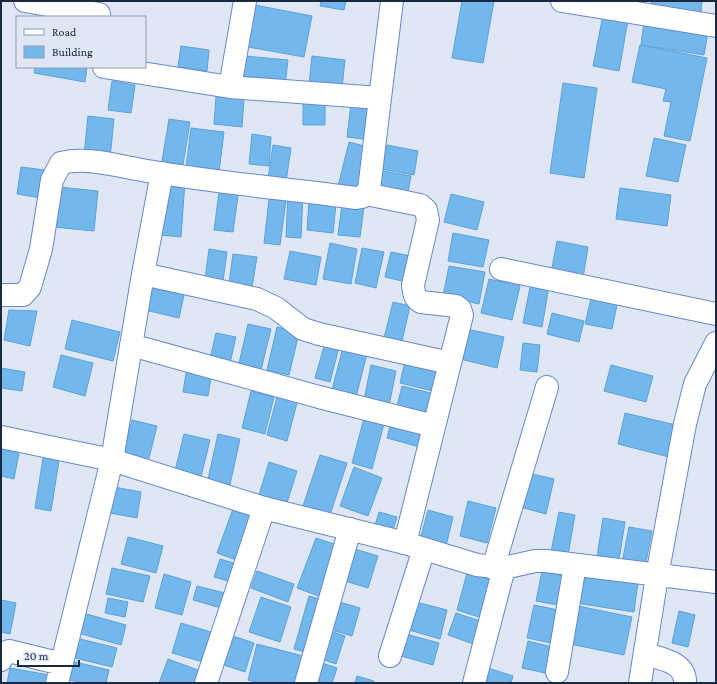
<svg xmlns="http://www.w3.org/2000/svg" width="717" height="684" font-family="'Crimson Pro',serif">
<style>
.building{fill:#73b8ec;stroke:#5da2d5}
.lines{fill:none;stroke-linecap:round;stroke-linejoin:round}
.minor-casing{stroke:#6789c8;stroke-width:24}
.tertiary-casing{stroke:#6789c8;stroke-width:24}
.minor{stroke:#fff;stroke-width:22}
.tertiary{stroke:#fff;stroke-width:22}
</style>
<rect width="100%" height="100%" fill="#dfe7f5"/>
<path class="building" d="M321 1H346L344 10 320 6Z
M462 1H494L483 63 452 58Z
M652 1H702L701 13 651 6Z
M255 5 312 16 304 57 248 47Z
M603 15 628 20 619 71 593 66Z
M644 21 708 32 704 55 641 45Z
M640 45 707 58 690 141 664 136 671 102 663 101 666 89 632 82Z
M181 46 209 50 207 71 178 67Z
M245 56 288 60 285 86 243 82Z
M312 56 345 60 342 88 309 84Z
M35 67H87L85 82 34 73Z
M112 81 135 85 131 113 108 110Z
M563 83 597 88 584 178 550 173Z
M216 96 244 99 242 127 214 124Z
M303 100H325V125H303Z
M351 104 375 107 371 140 347 137Z
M88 116 114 119 110 158 84 155Z
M169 119 190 122 183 165 162 161Z
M191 128 224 132 219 172 186 167Z
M252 134 271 137 269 166 249 164Z
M654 138 686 145 678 182 646 176Z
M349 142 368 147 358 191 338 186Z
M273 145 291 148 286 182 268 179Z
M387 145 418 151 414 175 381 169Z
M21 167 45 170 41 198 17 194Z
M378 170 411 176 407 198 374 191Z
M164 180 185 181 181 237 160 235Z
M220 185 239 188 233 232 214 230Z
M59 187 98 191 94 231 54 227Z
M620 188 671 195 667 226 616 219Z
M270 191 287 193 280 245 264 243Z
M288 193 303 194 301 238 286 237Z
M451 194 484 202 477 230 444 222Z
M309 201 336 204 333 233 307 230Z
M342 204 364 207 360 237 338 235Z
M453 233 489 240 483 267 448 261Z
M557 241 588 247 583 278 551 273Z
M330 243 357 249 351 284 323 279Z
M362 248 384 252 376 288 355 283Z
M209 249 227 252 223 281 205 279Z
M290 251 321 257 316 285 284 279Z
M391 252 416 257 411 283 385 277Z
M233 254 257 257 252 287 229 283Z
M449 266 485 272 479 304 443 296Z
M489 279 520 286 512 320 481 313Z
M531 282 549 286 542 327 523 323Z
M150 287 184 295 179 318 145 310Z
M592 294 618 300 612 329 585 324Z
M393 302 410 306 400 350 382 346Z
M9 310 37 311 30 346 4 340Z
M552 313 584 321 579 342 547 334Z
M72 320 120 332 113 361 65 349Z
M248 324 271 329 260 374 238 368Z
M277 327 299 333 289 375 267 370Z
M467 329 504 337 497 368 460 359Z
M216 333 236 337 230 363 210 359Z
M325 343 339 347 330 382 315 378Z
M523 343 540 345 537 372 520 370Z
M343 347 367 354 356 397 332 390Z
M61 355 93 363 85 396 53 387Z
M406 357 444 367 437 392 400 383Z
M371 365 396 371 389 406 364 400Z
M611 365 653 376 646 402 604 391Z
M187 367 212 371 208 396 183 392Z
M1 368 25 372 22 391 1 388Z
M402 386 435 394 431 414 397 406Z
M251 391 274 397 265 434 242 428Z
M278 393 298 399 287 441 267 435Z
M366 411 386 416 372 469 352 463Z
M625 413 676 425 669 457 618 444Z
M392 419 428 430 423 448 387 438Z
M132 420 157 426 147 466 122 459Z
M184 434 210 440 200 481 174 475Z
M218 434 240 439 229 489 207 484Z
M1 449 19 453 14 479 1 476Z
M44 452 60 454 51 511 35 508Z
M320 455 347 463 330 515 303 506Z
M269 462 297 471 286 506 258 498Z
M354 467 382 478 368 516 340 506Z
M528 473 554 479 546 514 520 507Z
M114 487 141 492 137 518 110 513Z
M468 501 496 508 487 543 460 536Z
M234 506 255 514 239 561 217 553Z
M428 510 453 517 446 546 420 540Z
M379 512 397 517 392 534 374 529Z
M559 512 575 515 568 555 551 552Z
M603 518 625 522 618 566 596 563Z
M629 527 652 531 644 573 621 568Z
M128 537 163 546 156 573 121 564Z
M316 538 343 547 324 598 297 588Z
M355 549 378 556 368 588 345 581Z
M220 559 237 564 232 582 214 577Z
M112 568 150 576 143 602 106 594Z
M257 571 294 584 288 602 251 588Z
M542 571 569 577 563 606 536 601Z
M467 573 499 582 488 620 457 610Z
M164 574 191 582 182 615 155 608Z
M581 574 638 583 634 612 576 603Z
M197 586 225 593 221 608 193 600Z
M309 596 327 601 311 654 294 649Z
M261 597 291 607 280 642 249 632Z
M108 598 128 602 125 617 105 613Z
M1 600 16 603 10 634 1 632Z
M336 601 360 608 352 636 328 629Z
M416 602 447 610 440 639 409 630Z
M534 605 563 611 556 644 527 638Z
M578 606 632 617 624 655 570 644Z
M679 611 695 615 688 647 672 643Z
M83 613 126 625 121 645 78 633Z
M456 613 486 623 479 646 448 635Z
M181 623 211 632 203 662 172 653Z
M330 631 345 636 336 664 321 659Z
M406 634 439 643 433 665 401 656Z
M230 635 254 643 245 672 221 664Z
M76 638 117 648 112 667 71 657Z
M528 641 556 648 550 674 522 668Z
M257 644 307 657 300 683H259L248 680Z
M168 659 198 670 194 683H159Z
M71 661 109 670 106 683H82L66 679Z
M319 662 337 668 332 683H313Z
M485 667 513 676 511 683H480Z
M10 668 49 675 47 683H7Z
M357 676 374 681 373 683H355Z"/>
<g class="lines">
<g class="minor-casing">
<path id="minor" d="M25 1 99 14 98 17
M562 1 716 26
M104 67 230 87 380 98 392 1
M230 87 245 1
M366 194 420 205 426 210 428 220 413 285C414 293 414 298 421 302L456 306 460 309 462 315 405 543
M501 269 716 314
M143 274 162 173
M1 295H23L30 287 41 249 52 180 61 163C90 156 124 168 154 172 221 183 289 189 356 198L362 197 369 190 380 98
M131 345 319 397 434 426
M493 568 547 387
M645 654C661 659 686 662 685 683
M390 656 424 549
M1 660 4 653 9 651 62 664
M557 672 575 565
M57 683 112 460 143 274 257 299 276 308 303 329 319 334 450 363
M206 683 264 508
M306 683 350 529
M474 683 504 568"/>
</g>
<g class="tertiary-casing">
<path id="tertiary" d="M1 437 112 460 264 508 405 543 477 565 504 568 535 561H546L716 582
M640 683 657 576 685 424 695 384 716 343"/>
</g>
<use href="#minor" class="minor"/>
<use href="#tertiary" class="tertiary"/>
</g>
<rect width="717" height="684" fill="none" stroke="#1a2841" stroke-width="4"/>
<rect x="16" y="16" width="130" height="52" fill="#dfe7f5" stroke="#909bad"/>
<rect x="24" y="29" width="20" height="6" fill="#ffffff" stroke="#909bad"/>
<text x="52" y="36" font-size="12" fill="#1a2841">Road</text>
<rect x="24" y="46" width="20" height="12" fill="#73b8ec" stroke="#909bad"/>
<text x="52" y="56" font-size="12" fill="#1a2841">Building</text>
<path d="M18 660v6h61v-6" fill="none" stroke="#1a2841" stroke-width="2"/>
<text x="24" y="660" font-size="12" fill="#1a2841" stroke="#dfe7f5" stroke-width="3" paint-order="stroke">20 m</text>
</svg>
